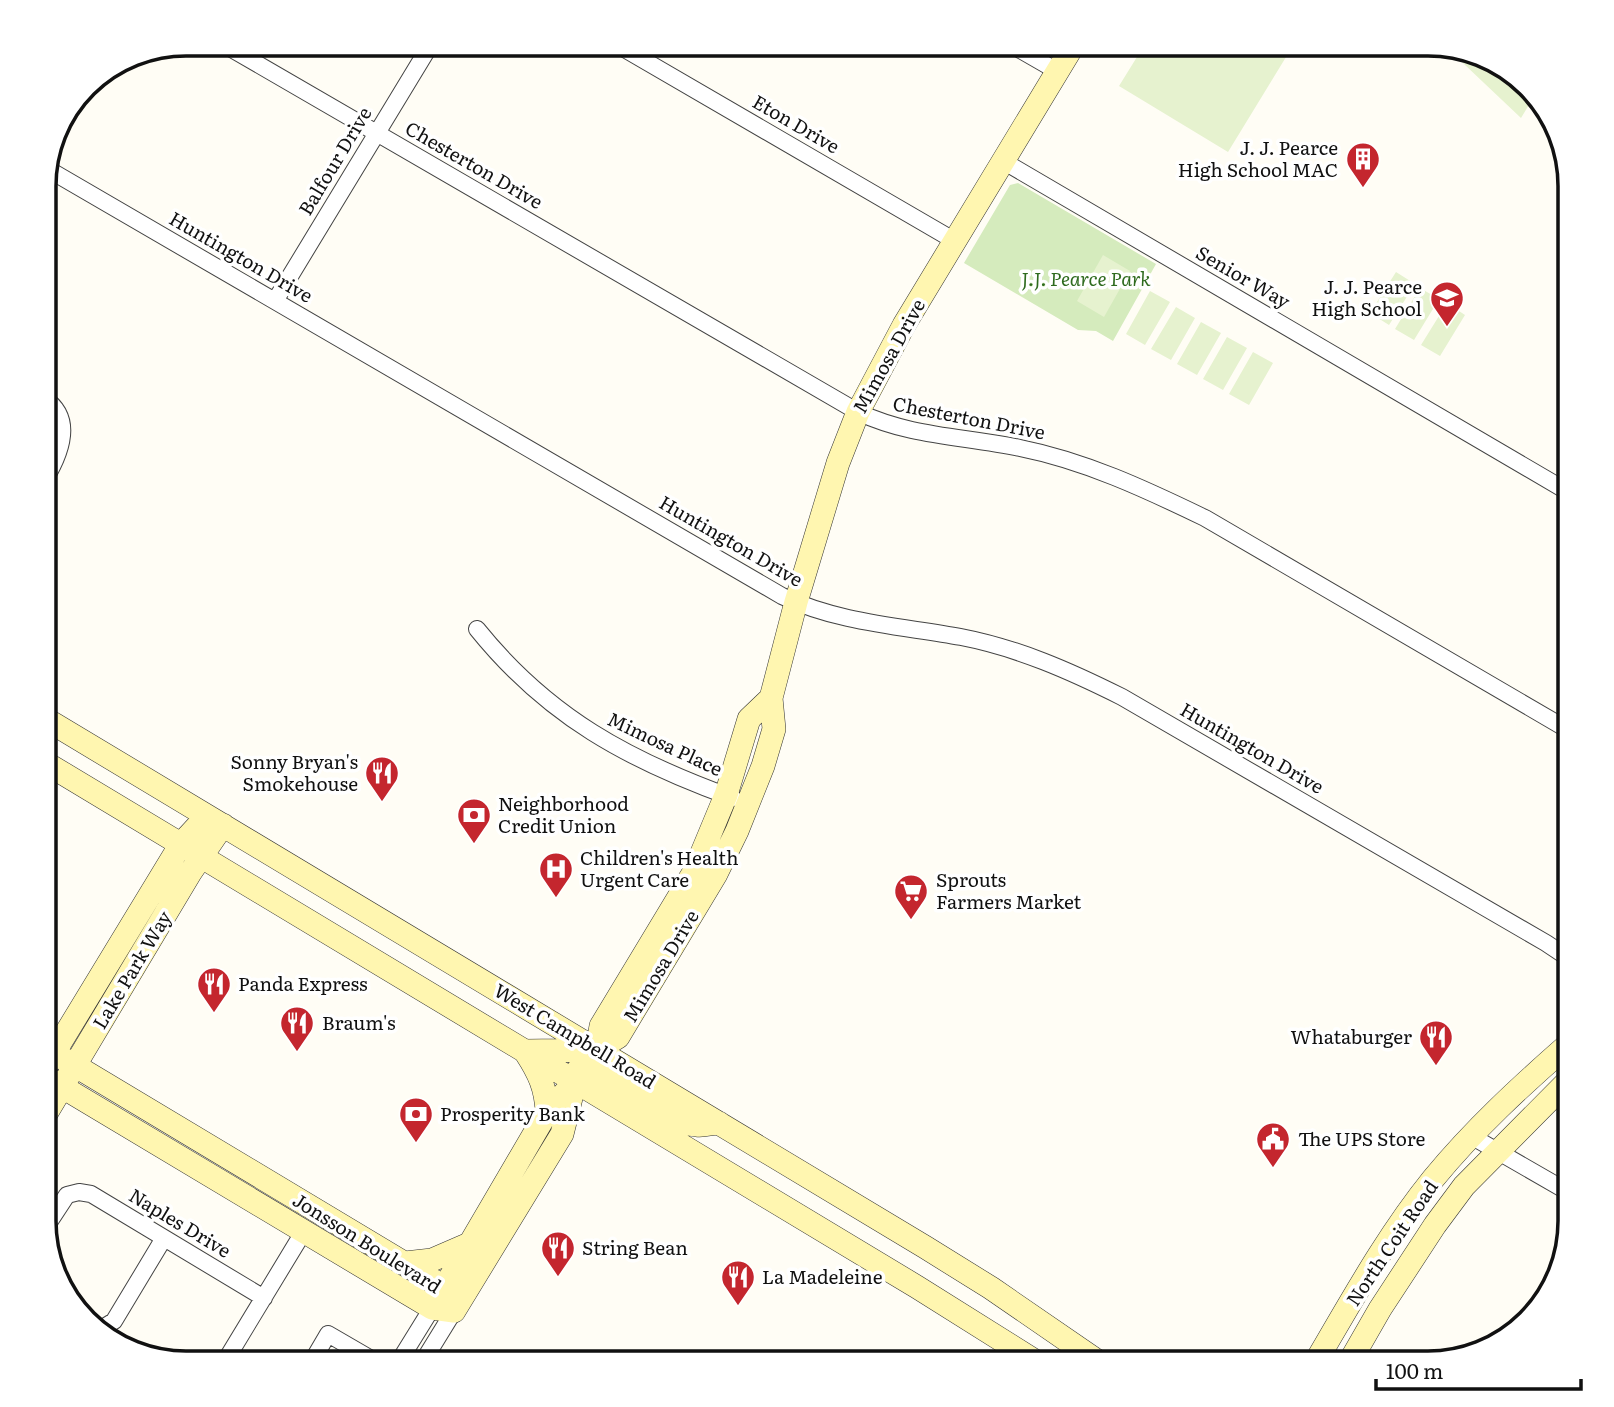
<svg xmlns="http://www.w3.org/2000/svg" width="1614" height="1407" font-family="Literata,serif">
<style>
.green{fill:#d5ebbd}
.pitch{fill:#e6f2cf}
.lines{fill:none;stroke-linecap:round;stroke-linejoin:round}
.street-casing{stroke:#444;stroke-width:18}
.secondary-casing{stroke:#333;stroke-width:24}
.street{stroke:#fff;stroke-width:16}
.secondary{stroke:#fff6b0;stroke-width:23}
.labels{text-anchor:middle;stroke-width:7;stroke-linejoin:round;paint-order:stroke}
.street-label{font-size:19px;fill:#111;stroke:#fff}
.poi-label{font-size:19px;fill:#111;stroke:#fff;text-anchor:start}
.park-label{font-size:19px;font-style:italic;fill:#2f6b1f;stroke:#fff}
.rim{fill:none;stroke:#111;stroke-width:3.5}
</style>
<rect width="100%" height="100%" fill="#fffdf5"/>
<path class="green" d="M1018 183 1156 264 1113 341 1096 331 1078 330 964 263 1010 185Z"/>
<path class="pitch" d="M1145 44H1294L1228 152 1119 86Z
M1446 47 1483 55 1528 85 1535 95 1521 118Z
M1103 255 1130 271 1104 317 1077 301Z
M1396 272 1415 284 1389 325 1370 313Z
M1420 288 1439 299 1414 340 1395 329Z
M1150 291 1170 302 1145 345 1126 334Z
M1447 303 1465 315 1440 356 1421 345Z
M1176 307 1195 318 1171 360 1151 349Z
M1201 322 1221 333 1197 375 1177 364Z
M1227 337 1247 348 1223 390 1203 379Z
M1253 352 1273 363 1249 405 1229 394Z"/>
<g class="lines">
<g class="street-casing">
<path id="street" d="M223 44 858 412C911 437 963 436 1020 448 1085 461 1145 489 1205 518L1570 731
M616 44 955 241
M1010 44 1057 71
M1003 161 1570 493
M46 168 782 596C839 623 900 626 961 637 1018 648 1070 671 1122 697L1546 943 1570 959
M275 301 431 44
M44 481C60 455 75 419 44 398
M477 629C548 717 628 760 733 798
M1471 1136 1570 1193
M44 1230 67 1195 79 1192 91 1194 264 1298
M95 1328 101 1329 114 1321 164 1238
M224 1363 304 1231
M311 1363 328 1334 378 1363
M398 1363 432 1308
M422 1363 454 1311"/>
</g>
<g class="secondary-casing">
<path id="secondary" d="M44 718 925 1247 991 1288 1100 1363
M44 762 917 1287 1038 1363
M44 1047 444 1287 454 1311
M524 1051 597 1050 618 1037 716 874 737 831 763 766 774 729 771 698 796 602 838 463 858 412 904 325 1074 44
M526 1053C539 1073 546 1088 547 1112
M46 1066 181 844 207 816
M44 1076 432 1308 454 1311
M592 1079C617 1076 662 1123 697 1125 704 1126 713 1123 719 1123
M611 1102C592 1082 596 1052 601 1026L694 872 726 795 749 719 771 698
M44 1117 190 873 223 825
M405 1263 432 1260 469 1244
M437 1300 547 1112 573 1084
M454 1311 562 1134 578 1070
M1315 1363C1352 1300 1387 1236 1433 1179 1474 1129 1522 1085 1570 1043
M1349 1363 1380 1309 1435 1225 1464 1186 1570 1079"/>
</g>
<use href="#street" class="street"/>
<use href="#secondary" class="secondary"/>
</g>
<defs>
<g id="building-pin" transform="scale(1.75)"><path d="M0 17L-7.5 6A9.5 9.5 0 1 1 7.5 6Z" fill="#c4262e" stroke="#fff"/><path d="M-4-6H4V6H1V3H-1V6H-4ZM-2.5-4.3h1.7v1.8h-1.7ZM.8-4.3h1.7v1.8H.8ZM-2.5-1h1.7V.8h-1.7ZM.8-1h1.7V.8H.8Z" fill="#fff"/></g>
<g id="school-pin" transform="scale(1.75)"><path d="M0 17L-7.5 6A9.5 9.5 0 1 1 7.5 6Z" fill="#c4262e" stroke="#fff"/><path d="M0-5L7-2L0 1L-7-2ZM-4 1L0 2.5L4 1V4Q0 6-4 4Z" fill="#fff"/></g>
<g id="restaurant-pin" transform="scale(1.75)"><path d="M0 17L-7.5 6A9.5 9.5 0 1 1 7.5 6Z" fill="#c4262e" stroke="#fff"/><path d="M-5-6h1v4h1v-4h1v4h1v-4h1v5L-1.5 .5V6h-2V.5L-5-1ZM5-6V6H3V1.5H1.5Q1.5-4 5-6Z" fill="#fff"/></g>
<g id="bank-pin" transform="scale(1.75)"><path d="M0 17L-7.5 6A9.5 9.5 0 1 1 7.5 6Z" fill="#c4262e" stroke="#fff"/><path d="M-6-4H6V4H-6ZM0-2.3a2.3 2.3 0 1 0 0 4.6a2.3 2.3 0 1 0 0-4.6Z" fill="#fff"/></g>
<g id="hospital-pin" transform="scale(1.75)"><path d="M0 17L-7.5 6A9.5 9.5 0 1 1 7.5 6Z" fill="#c4262e" stroke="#fff"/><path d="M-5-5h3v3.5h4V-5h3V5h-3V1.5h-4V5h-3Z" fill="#fff"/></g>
<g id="supermarket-pin" transform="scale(1.75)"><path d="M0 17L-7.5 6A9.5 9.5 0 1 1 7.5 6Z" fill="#c4262e" stroke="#fff"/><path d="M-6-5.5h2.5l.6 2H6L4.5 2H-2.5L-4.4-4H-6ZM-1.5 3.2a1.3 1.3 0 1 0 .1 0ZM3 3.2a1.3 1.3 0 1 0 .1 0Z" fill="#fff"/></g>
<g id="civic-pin" transform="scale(1.75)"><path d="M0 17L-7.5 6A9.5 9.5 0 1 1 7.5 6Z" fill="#c4262e" stroke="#fff"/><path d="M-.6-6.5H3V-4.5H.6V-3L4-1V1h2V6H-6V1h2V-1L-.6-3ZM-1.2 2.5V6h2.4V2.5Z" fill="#fff"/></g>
</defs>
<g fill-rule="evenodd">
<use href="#building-pin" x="1363" y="159"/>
<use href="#school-pin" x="1447" y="298"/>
<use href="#restaurant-pin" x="382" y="773"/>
<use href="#bank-pin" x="474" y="815"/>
<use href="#hospital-pin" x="556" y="869"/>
<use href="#supermarket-pin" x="911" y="891"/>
<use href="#restaurant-pin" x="214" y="984"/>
<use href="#restaurant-pin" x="297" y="1023"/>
<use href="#restaurant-pin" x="1436" y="1037"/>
<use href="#bank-pin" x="416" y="1114"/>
<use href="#civic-pin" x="1273" y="1139"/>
<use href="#restaurant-pin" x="558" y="1248"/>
<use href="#restaurant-pin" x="738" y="1277"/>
</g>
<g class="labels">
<g class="street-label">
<text transform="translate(796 124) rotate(30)" y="7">Eton Drive</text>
<text transform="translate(335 161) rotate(-59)" y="7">Balfour Drive</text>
<text transform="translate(474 165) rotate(30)" y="7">Chesterton Drive</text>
<text transform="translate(241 257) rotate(30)" y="7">Huntington Drive</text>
<text transform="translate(1243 277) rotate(30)" y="7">Senior Way</text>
<text transform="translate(889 356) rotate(-61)" y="7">Mimosa Drive</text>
<text transform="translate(969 418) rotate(11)" y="7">Chesterton Drive</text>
<text transform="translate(731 541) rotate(30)" y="7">Huntington Drive</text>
<text transform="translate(665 744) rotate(25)" y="7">Mimosa Place</text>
<text transform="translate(1252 748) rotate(30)" y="7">Huntington Drive</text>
<text transform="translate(661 966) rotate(-59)" y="7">Mimosa Drive</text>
<text transform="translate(132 970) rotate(-59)" y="7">Lake Park Way</text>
<text transform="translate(575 1036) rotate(31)" y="7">West Campbell Road</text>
<text transform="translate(180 1223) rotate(31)" y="7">Naples Drive</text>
<text transform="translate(367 1243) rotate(32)" y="7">Jonsson Boulevard</text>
<text transform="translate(1392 1243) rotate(-56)" y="7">North Coit Road</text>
</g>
<g class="poi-label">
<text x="1338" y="155" text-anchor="end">J. J. Pearce<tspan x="1338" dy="22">High School MAC</tspan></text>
<text x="1422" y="294" text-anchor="end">J. J. Pearce<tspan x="1422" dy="22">High School</tspan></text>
<text x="358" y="769" text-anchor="end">Sonny Bryan's<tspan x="358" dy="22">Smokehouse</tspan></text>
<text x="498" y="811">Neighborhood<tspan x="498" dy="22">Credit Union</tspan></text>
<text x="580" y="865">Children's Health<tspan x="580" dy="22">Urgent Care</tspan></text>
<text x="936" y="887">Sprouts<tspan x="936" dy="22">Farmers Market</tspan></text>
<text x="238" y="991">Panda Express</text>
<text x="322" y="1030">Braum's</text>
<text x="1412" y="1044" text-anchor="end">Whataburger</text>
<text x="440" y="1121">Prosperity Bank</text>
<text x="1298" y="1146">The UPS Store</text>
<text x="582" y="1255">String Bean</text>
<text x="762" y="1284">La Madeleine</text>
</g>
<g class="park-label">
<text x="1086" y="286">J.J. Pearce Park</text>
</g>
</g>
<path d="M0 0H1614V1407H0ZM186 56H1428A130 130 0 0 1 1558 186V1221A130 130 0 0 1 1428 1351H186A130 130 0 0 1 56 1221V186A130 130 0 0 1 186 56Z" fill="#fff" fill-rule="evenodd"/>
<path class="rim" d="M186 56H1428A130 130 0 0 1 1558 186V1221A130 130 0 0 1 1428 1351H186A130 130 0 0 1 56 1221V186A130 130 0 0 1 186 56Z"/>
<path d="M1376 1379v10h205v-10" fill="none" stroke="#111111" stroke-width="3.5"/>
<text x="1386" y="1379" font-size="21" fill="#111111" stroke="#ffffff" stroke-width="5" paint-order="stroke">100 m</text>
</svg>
